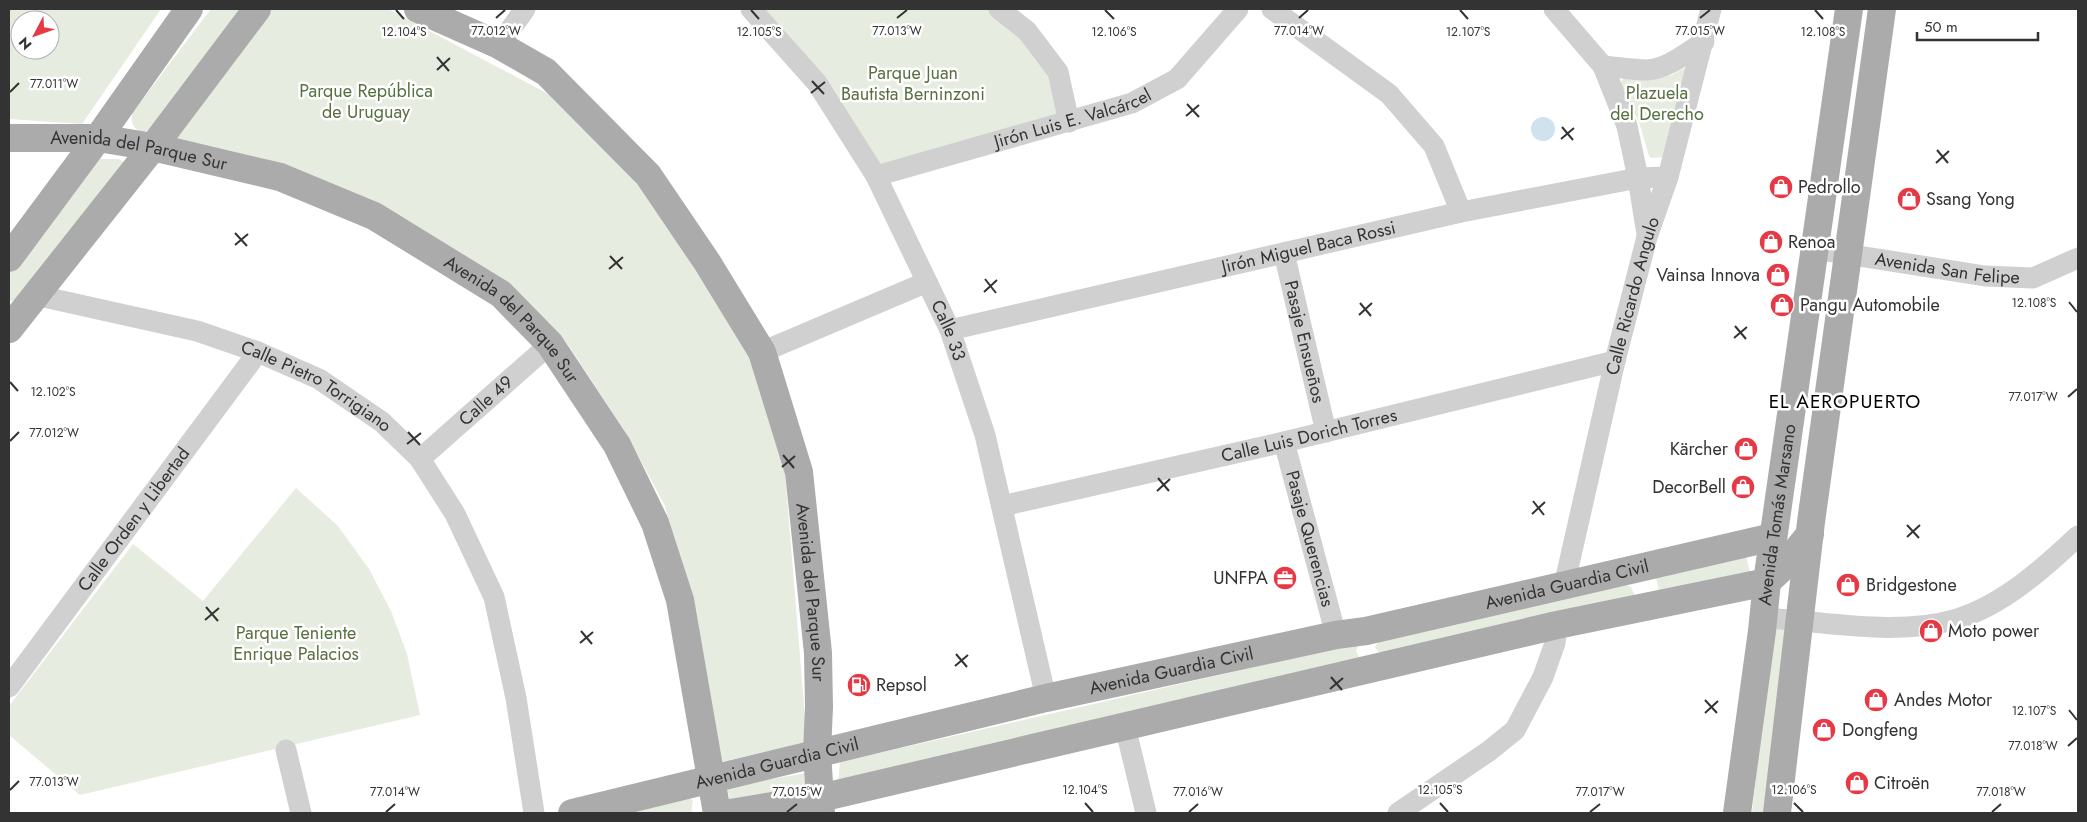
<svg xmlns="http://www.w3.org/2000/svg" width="2087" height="822" font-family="Jost,sans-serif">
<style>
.green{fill:#e6ecdf;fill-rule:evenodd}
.water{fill:#cfe2ee}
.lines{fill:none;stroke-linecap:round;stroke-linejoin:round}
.minor{stroke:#d0d0d0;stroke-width:21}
.major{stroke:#ababab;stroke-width:28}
.ticks{fill:none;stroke:#333;stroke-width:2}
.labels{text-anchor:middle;stroke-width:5;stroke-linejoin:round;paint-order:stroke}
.park-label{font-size:18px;fill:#56703f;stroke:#fff}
.street-label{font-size:18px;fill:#333;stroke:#fff}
.poi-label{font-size:18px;fill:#333;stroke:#fff;text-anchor:start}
.neighbourhood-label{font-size:19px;letter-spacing:1px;fill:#000;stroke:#fff}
.ticks-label{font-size:12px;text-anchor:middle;fill:#333;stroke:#fff;stroke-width:5;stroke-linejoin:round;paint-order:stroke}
</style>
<rect width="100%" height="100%" fill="#fff"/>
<path class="green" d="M9 9H161L82 124 9 119ZM20 20H50V50H20Z
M211 9H242L149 130 141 133C133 127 130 123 133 112Z
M270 9H388L554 97 649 191 751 357 784 461 807 742 717 763 685 585 665 506 625 431 565 340 515 293 170 138Z
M760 9H991L1023 36 1054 75 1062 119 878 171Z
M1684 68 1687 71 1664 157 1652 158 1649 156 1640 125 1620 82 1626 77 1658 78 1672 75Z
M99 159H119L123 162 16 303 9 300V274Z
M296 488 338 526 369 569 391 611 407 654 420 715 80 795 9 735V706L133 544 203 601Z
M1746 556 1750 572 1660 594 1656 578Z
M1625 584 1631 587 1635 596 1380 654 1375 647 1378 642Z
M1772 629 1791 631 1768 813H1752Z
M1359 643 1356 651 1363 664 838 782 840 762Z
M806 773 809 789 730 803 727 787Z
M690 798 693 801 691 813H602Z"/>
<path class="water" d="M1531 129a12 12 0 1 1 24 0a12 12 0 1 1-24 0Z"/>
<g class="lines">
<g class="minor">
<path id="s1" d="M751 9 817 83 876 176 950 330 985 435 1046 698"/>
<path d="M999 9 1027 31 1058 72 1069 122"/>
<path d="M1272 9 1389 94 1434 146 1461 212"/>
<path d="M1554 9 1603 66 1627 126 1638 178 1647 234"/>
<path d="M499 45 525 9"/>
<path d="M1603 66C1617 67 1633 70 1647 70 1669 68 1686 53 1704 42"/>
<path id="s2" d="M876 176 1132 103 1177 79 1238 9"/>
<path id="s3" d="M1814 249 1985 276 2033 278 2078 258"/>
<path id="s4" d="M1284 253 1326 432"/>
<path id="s5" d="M35 295 197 331 258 352 319 379 382 422 420 459 455 514 494 597 516 698 534 813"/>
<path id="s6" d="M950 330 1461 212 1638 178 1668 177"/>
<path d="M762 352 927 282"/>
<path id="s7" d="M1284 442 1336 635"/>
<path id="s8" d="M420 459 550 344"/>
<path id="s9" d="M1002 506 1284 442 1615 361"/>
<path id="s10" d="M1564 586 1615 361 1647 237 1668 177 1711 9"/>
<path d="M1763 618C1826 621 1895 637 1957 619 2003 605 2044 568 2078 536"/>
<path id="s11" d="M9 687 258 352"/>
<path d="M1125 726 1146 813"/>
<path d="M286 750 301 813"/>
<path d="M1398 813 1489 751 1515 730 1543 677 1555 643 1557 625"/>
</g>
<g class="major">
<path id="s12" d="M418 9 499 45 546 72 648 175 707 262 762 352 799 472 818 653 819 707 817 753 821 813"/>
<path id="s13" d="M9 138H98L153 147 280 177 374 216 501 294 550 344 617 445 655 523 680 600 717 813"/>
<path d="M9 258 98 138 189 9"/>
<path d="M9 329 153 147 257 9"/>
<path id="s14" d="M572 813 1046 698 1336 635 1366 631 1773 537"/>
<path d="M730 813 820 798 1557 625 1767 582 1785 565 1810 534"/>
<path id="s15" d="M1737 813 1762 631 1767 582 1849 9"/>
<path d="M1777 813 1811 522 1882 9"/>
</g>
</g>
<path class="ticks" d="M396 10 404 19M751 10 759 19M1105 10 1114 19M1460 10 1468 19M1815 10 1823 19M496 18 505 10M897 18 907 10M1299 18 1308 10M1700 18 1710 10M437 57 449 71M437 70 450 58M812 81 824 94M10 92 19 83M811 93 825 82M1187 104 1199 117M1186 116 1199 105M1562 127 1573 140M1561 139 1574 128M1937 150 1948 163M1936 163 1949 151M235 233 247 246M235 245 248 234M610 256 622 269M609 269 623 257M985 279 996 293M984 292 997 280M2069 302 2077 312M1360 303 1371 316M1359 315 1372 303M1735 326 1746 339M1734 338 1747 327M10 382 18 391M2068 397 2077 389M408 432 420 445M10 441 19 432M407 444 421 433M783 455 794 468M782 467 795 456M1158 478 1169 491M1157 491 1170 479M1533 501 1544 515M1532 514 1545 502M1907 525 1919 538M1907 537 1920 525M206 607 218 621M205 620 219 608M581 631 592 644M580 643 593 632M956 654 967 667M955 666 968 655M1331 677 1342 690M1330 689 1343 678M1705 700 1717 713M2069 710 2077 720M1705 713 1718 701M2068 746 2077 738M10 790 19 781M1085 803 1093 812M1440 803 1448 812M1794 803 1803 812M386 812 395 804M787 812 797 804M1189 812 1198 804M1590 812 1600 804M1992 812 2001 804"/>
<defs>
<g id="shop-disc" transform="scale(1.25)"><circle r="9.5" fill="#e63946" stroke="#fff"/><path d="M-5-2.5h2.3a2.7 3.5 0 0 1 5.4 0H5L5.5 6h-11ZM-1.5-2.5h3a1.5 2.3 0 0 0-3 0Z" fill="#fff"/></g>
<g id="office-disc" transform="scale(1.25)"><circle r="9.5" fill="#e63946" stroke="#fff"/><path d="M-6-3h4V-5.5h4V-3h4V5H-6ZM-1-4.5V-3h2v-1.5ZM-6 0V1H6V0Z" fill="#fff"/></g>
<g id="fuel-disc" transform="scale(1.25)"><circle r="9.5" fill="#e63946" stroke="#fff"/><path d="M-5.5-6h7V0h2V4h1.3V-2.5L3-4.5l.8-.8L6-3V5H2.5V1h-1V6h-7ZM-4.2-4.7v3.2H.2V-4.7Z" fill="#fff"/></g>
</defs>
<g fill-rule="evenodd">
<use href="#shop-disc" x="1781" y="187"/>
<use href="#shop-disc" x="1909" y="199"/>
<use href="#shop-disc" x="1771" y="242"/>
<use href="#shop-disc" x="1778" y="275"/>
<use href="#shop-disc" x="1782" y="305"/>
<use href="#shop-disc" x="1746" y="449"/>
<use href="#shop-disc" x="1743" y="487"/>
<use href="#office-disc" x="1285" y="578"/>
<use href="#shop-disc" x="1848" y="585"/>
<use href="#shop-disc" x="1931" y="631"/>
<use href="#fuel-disc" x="859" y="685"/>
<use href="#shop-disc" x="1876" y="700"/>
<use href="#shop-disc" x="1824" y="730"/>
<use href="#shop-disc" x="1857" y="783"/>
</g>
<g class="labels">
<g class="park-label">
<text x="913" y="79">Parque Juan<tspan x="913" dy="21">Bautista Berninzoni</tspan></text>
<text x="366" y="97">Parque República<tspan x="366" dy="21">de Uruguay</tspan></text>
<text x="1657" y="99">Plazuela<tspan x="1657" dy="21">del Derecho</tspan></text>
<text x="296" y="639">Parque Teniente<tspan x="296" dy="21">Enrique Palacios</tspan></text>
</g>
<g class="street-label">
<text dy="6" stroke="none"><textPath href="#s2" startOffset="205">Jirón Luis E. Valcárcel</textPath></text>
<text dy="6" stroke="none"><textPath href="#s13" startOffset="131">Avenida del Parque Sur</textPath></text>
<text dy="6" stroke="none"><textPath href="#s6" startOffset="368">Jirón Miguel Baca Rossi</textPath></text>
<text dy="6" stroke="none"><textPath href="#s3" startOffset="135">Avenida San Felipe</textPath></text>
<text dy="6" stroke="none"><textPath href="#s10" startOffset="298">Calle Ricardo Angulo</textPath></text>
<text dy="6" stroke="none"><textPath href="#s13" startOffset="551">Avenida del Parque Sur</textPath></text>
<text dy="6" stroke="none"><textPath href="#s1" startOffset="380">Calle 33</textPath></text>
<text dy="6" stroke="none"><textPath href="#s4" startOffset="91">Pasaje Ensueños</textPath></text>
<text dy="6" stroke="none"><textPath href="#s5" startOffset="298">Calle Pietro Torrigiano</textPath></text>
<text dy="6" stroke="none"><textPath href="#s8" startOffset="88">Calle 49</textPath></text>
<text dy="6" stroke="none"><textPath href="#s9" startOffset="315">Calle Luis Dorich Torres</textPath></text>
<text dy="6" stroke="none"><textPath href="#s15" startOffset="301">Avenida Tomás Marsano</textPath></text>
<text dy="6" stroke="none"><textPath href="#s11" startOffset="209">Calle Orden y Libertad</textPath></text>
<text dy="6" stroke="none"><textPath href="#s7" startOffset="100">Pasaje Querencias</textPath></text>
<text dy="6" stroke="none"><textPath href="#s14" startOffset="1021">Avenida Guardia Civil</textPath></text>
<text dy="6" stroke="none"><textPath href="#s12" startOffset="745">Avenida del Parque Sur</textPath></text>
<text dy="6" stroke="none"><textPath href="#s14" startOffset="616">Avenida Guardia Civil</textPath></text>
<text dy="6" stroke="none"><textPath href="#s14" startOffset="211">Avenida Guardia Civil</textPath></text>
</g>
<g class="poi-label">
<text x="1798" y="193">Pedrollo</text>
<text x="1926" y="205">Ssang Yong</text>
<text x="1788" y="248">Renoa</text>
<text x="1760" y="281" text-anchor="end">Vainsa Innova</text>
<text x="1800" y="311">Pangu Automobile</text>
<text x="1728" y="455" text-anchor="end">Kärcher</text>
<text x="1726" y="493" text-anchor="end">DecorBell</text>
<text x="1268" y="584" text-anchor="end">UNFPA</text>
<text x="1866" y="591">Bridgestone</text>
<text x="1948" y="637">Moto power</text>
<text x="876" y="691">Repsol</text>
<text x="1894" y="706">Andes Motor</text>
<text x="1842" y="736">Dongfeng</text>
<text x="1874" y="789">Citroën</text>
</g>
<g class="neighbourhood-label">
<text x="1845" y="408">EL AEROPUERTO</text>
</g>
</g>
<g class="ticks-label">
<text x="496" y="35">77.012°W</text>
<text x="897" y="35">77.013°W</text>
<text x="1299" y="35">77.014°W</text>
<text x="1700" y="35">77.015°W</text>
<text x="404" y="36">12.104°S</text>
<text x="759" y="36">12.105°S</text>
<text x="1114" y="36">12.106°S</text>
<text x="1468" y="36">12.107°S</text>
<text x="1823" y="36">12.108°S</text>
<text x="54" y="88">77.011°W</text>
<text x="2034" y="307">12.108°S</text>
<text x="53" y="396">12.102°S</text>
<text x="2033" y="401">77.017°W</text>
<text x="54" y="437">77.012°W</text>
<text x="2034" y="715">12.107°S</text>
<text x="2033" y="750">77.018°W</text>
<text x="54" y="786">77.013°W</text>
<text x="1085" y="794">12.104°S</text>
<text x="1440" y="794">12.105°S</text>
<text x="1794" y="794">12.106°S</text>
<text x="395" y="796">77.014°W</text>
<text x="797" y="796">77.015°W</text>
<text x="1198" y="796">77.016°W</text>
<text x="1600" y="796">77.017°W</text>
<text x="2001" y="796">77.018°W</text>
</g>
<rect width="2087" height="822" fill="none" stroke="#333333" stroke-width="20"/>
<g transform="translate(35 35) rotate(229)"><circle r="24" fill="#ffffff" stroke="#adadad"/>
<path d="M0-4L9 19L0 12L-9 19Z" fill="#e63946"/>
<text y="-8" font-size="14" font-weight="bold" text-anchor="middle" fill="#333333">N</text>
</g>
<path d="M1917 32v8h121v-8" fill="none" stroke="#333333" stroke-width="2.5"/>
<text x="1924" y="32" font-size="15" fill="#333333" stroke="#ffffff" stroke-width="4" paint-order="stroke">50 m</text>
</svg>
